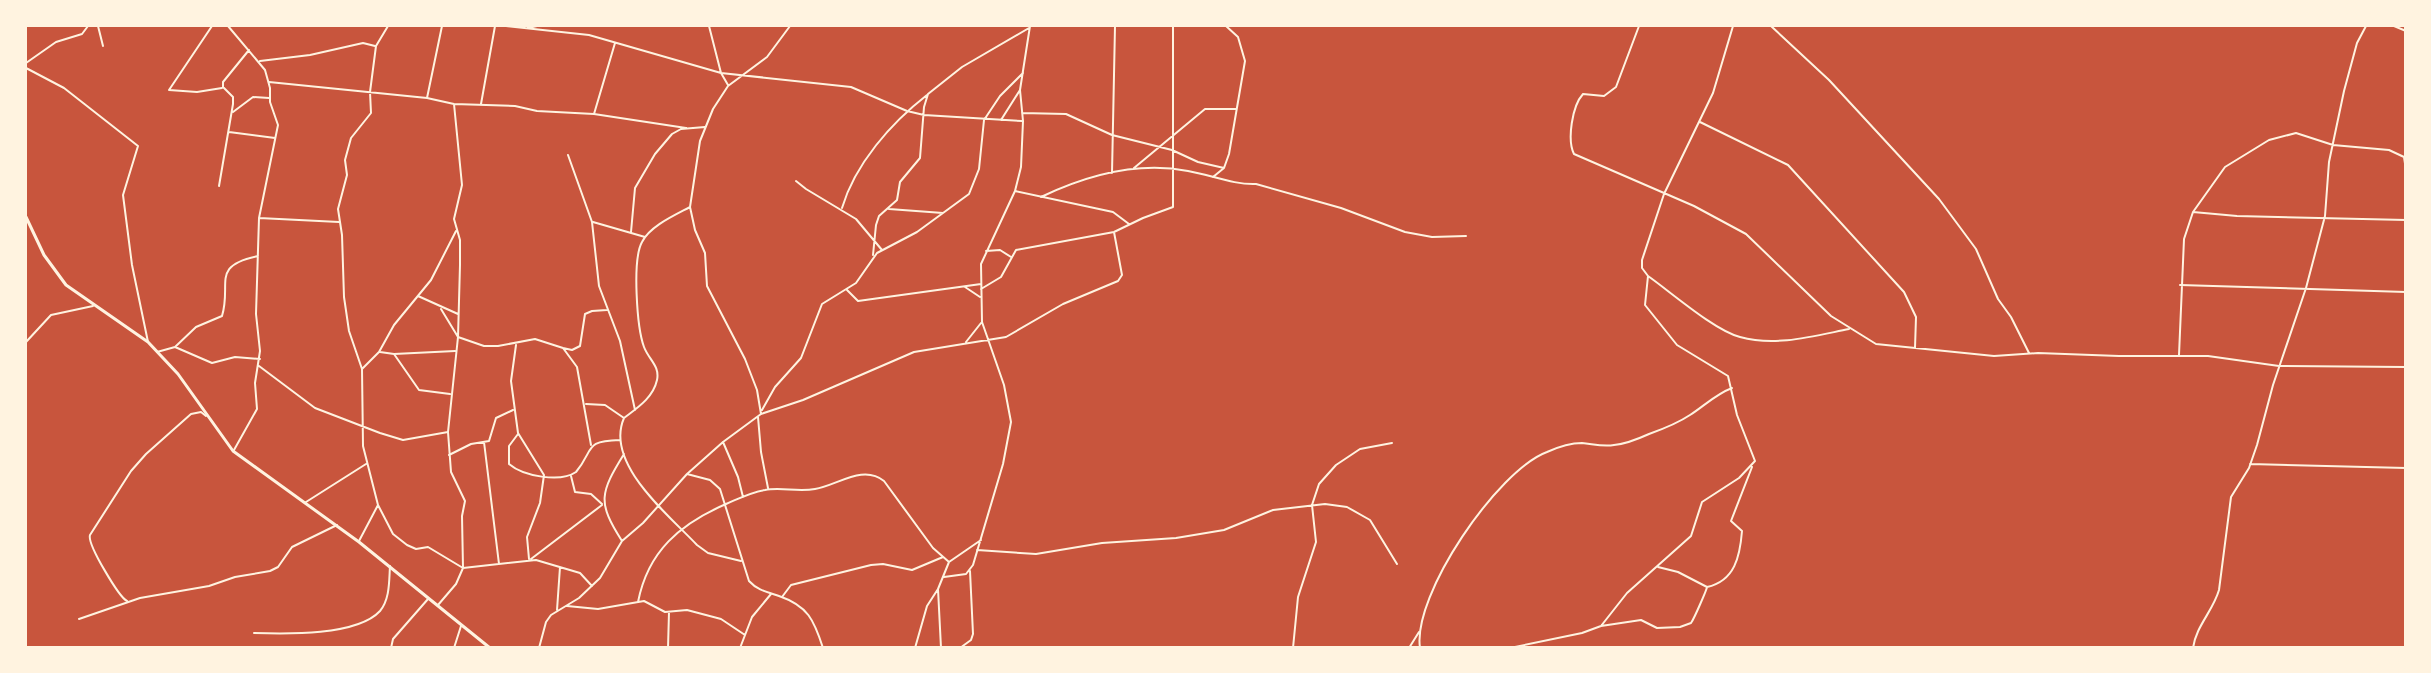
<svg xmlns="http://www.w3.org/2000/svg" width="2431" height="673" font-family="'DejaVu Sans',sans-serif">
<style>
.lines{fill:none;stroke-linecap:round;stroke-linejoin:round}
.minor{stroke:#fff3e0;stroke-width:2}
.tertiary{stroke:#fff3e0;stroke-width:3}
</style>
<rect width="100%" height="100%" fill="#c8553d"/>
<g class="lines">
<path class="minor" d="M98 26 103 46
M212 26 169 90 197 92 222 88
M228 26 265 70 270 88V102L278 125 259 218 256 314 260 351 255 383 257 409 234 450
M506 26 589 35 721 73 851 87 907 111 924 115 1022 121
M709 26 721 73 728 85
M1639 26 1616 87 1604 96 1583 94C1572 106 1567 140 1574 154L1694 206 1746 234 1831 316 1876 344 1994 356 2038 353 2119 356H2208L2279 366 2406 367
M1733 26 1713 93 1664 194 1642 260V268L1648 276C1672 293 1714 330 1740 337 1776 347 1814 336 1849 329
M1771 26 1829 80 1939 199 1976 249 1998 299 2011 317 2029 353
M2394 26 2406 31
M528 28 537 26
M260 61 310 55 363 43 375 46
M26 63 56 42 82 34 88 26
M26 68 64 88 138 146 123 195 132 265 148 342
M269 82 427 98 454 104 515 106 537 111 594 114 686 128
M427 98 442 26
M481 104 495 26
M233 112 253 97 269 98
M1022 113 1066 114 1112 135 1172 150 1198 162 1224 168
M594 114 615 43
M1001 120 1020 90
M1700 122 1788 165 1904 292 1916 317 1915 348
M229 132 275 138
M568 155 592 222 599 286 620 341 635 410
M1134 168 1205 109H1236
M1112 173 1115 26
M1213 177 1224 168 1229 154 1245 61 1238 37 1226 26
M796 181 806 189 856 219 882 250
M219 186 233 104V97L223 87V82L249 50
M1015 191 1113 212 1129 224
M1041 197C1087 175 1137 161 1188 171 1211 175 1234 185 1256 184L1341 208 1405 232 1432 237 1466 236
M690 207C675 215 650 226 642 242 632 260 637 328 644 347 649 360 660 366 657 380 653 398 637 408 624 418 604 464 670 516 697 545L708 553 741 561
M842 208C855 164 891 123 927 95
M889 209 943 213
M2193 212 2237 216 2406 220
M259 218 339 222
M593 222 645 237
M631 232 635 188 655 154 672 134 681 129 705 127
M986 251 1000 250 1011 257
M873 255 876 225 879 216 897 200 900 182 920 158 924 107 928 94 962 67 1029 28
M2180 285 2406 292
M965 287 980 297
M981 289 1001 277 1016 250 1114 232 1143 218 1173 207V26
M847 290 858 301 981 284
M418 296 458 314
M441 309 458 337 484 346H498L535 339 563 348 577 367 591 445
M26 342 51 315 93 306
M966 342 981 323
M516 345 511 381 518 433 544 475 540 503 527 537 529 559
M175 347 196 327 222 316C232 283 210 266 258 256
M563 348 572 350 580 346 585 314 592 311 607 310
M157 352 175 347 212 363 235 357 260 359
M380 352 394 354 455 351
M394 354 419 390 450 394
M2179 355 2184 239 2193 212 2225 167 2269 140 2296 133 2333 145 2389 150 2404 157 2406 170
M259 366 315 408 380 433 403 440 448 432
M362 369 349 331 344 297 342 235 338 209 347 175 345 160 351 138 371 113 370 92 376 46 388 26
M586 404 605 405 624 418
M762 410 775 387 801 358 822 304 856 283 877 253 917 232 969 194 979 169 984 120 1000 96 1023 73
M761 414 803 400 914 352 1006 337 1063 304 1118 281 1122 275 1114 232
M758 417 761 452 768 488
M518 434 509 446V464C523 476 560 483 576 472 595 449 583 441 620 440
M484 442 499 564
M723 442 738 477 743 497
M449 455 471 444 489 441 496 418 513 410
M2250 464 2406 468
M687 474 710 480 720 489 749 581C757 590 767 592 779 596 808 606 814 620 823 648
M571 476 575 492 591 494 602 504
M306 502 366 464
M378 505 393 534 407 545 416 549 428 547 463 568 536 560 580 573 592 586
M359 541 378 505 363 446 362 369 379 352 394 325 431 280 456 231
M622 541C597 502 600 493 624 454
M977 550 1036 554 1102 543 1176 538 1224 530 1273 510 1325 504 1347 507 1370 520 1397 564
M531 559 602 505
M944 577 966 574 973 565 1003 464 1011 422 1004 385 982 322 981 264 1015 191 1021 167 1023 121 1020 90 1030 26
M1707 587C1735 581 1740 556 1742 531L1731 521 1752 467
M782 597 791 585 871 565 883 564 912 570 943 557
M127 601C119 597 87 544 90 535L131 471 146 454 191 414 201 412 206 416
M638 602C648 551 680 524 726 504 738 499 751 492 765 490 780 487 798 492 815 489 838 485 863 464 884 481L933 548 949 562
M438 605 456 584 463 568 462 516 465 501 451 472 448 432 458 337 460 265V240L454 219 462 185 454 104
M567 606 598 609 644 601 665 612 687 610 721 619 745 635
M557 610 560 567
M79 619 140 598 209 586 235 577 270 571 278 567 292 547 337 525
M1601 626 1641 620 1657 628 1680 627 1691 623C1694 619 1707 589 1707 587L1678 572 1658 567
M254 633C286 634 357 636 380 611 390 599 389 581 390 566
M391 648 393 639 428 599
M454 648 461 626
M539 648 546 622 551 615 579 598 600 578 622 541 643 523 687 474 723 442 761 414 757 390 745 359 707 286 705 253 695 230 690 207 700 141 713 109 728 86 767 57 790 26
M668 648 669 612
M740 648 752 617 771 594
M915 648 927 606 938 589
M941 648 938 589 949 562 981 540
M960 648 971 640 973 634 970 571
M1293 648 1298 597 1316 542 1312 505 1319 484 1336 465 1360 449 1392 443
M1409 648 1419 632
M1420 648C1412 595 1498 470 1547 452 1558 447 1570 443 1582 443 1593 444 1603 447 1614 445 1626 444 1638 439 1649 434 1663 429 1678 423 1690 415 1704 406 1716 394 1732 388
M1510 648 1582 633 1601 626 1627 593 1691 536 1702 502 1739 478 1755 461 1737 415 1728 376 1677 345 1645 305 1648 276
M2193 648C2196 626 2213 611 2219 590L2231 497 2249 468 2257 445 2273 385 2306 288 2325 216 2329 162 2344 91 2357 43 2366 26"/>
<path class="tertiary" d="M26 217 44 255 66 285 148 342 178 374 233 451 359 542 490 648"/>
</g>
<rect width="2431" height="673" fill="none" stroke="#fff3e0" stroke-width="54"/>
</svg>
